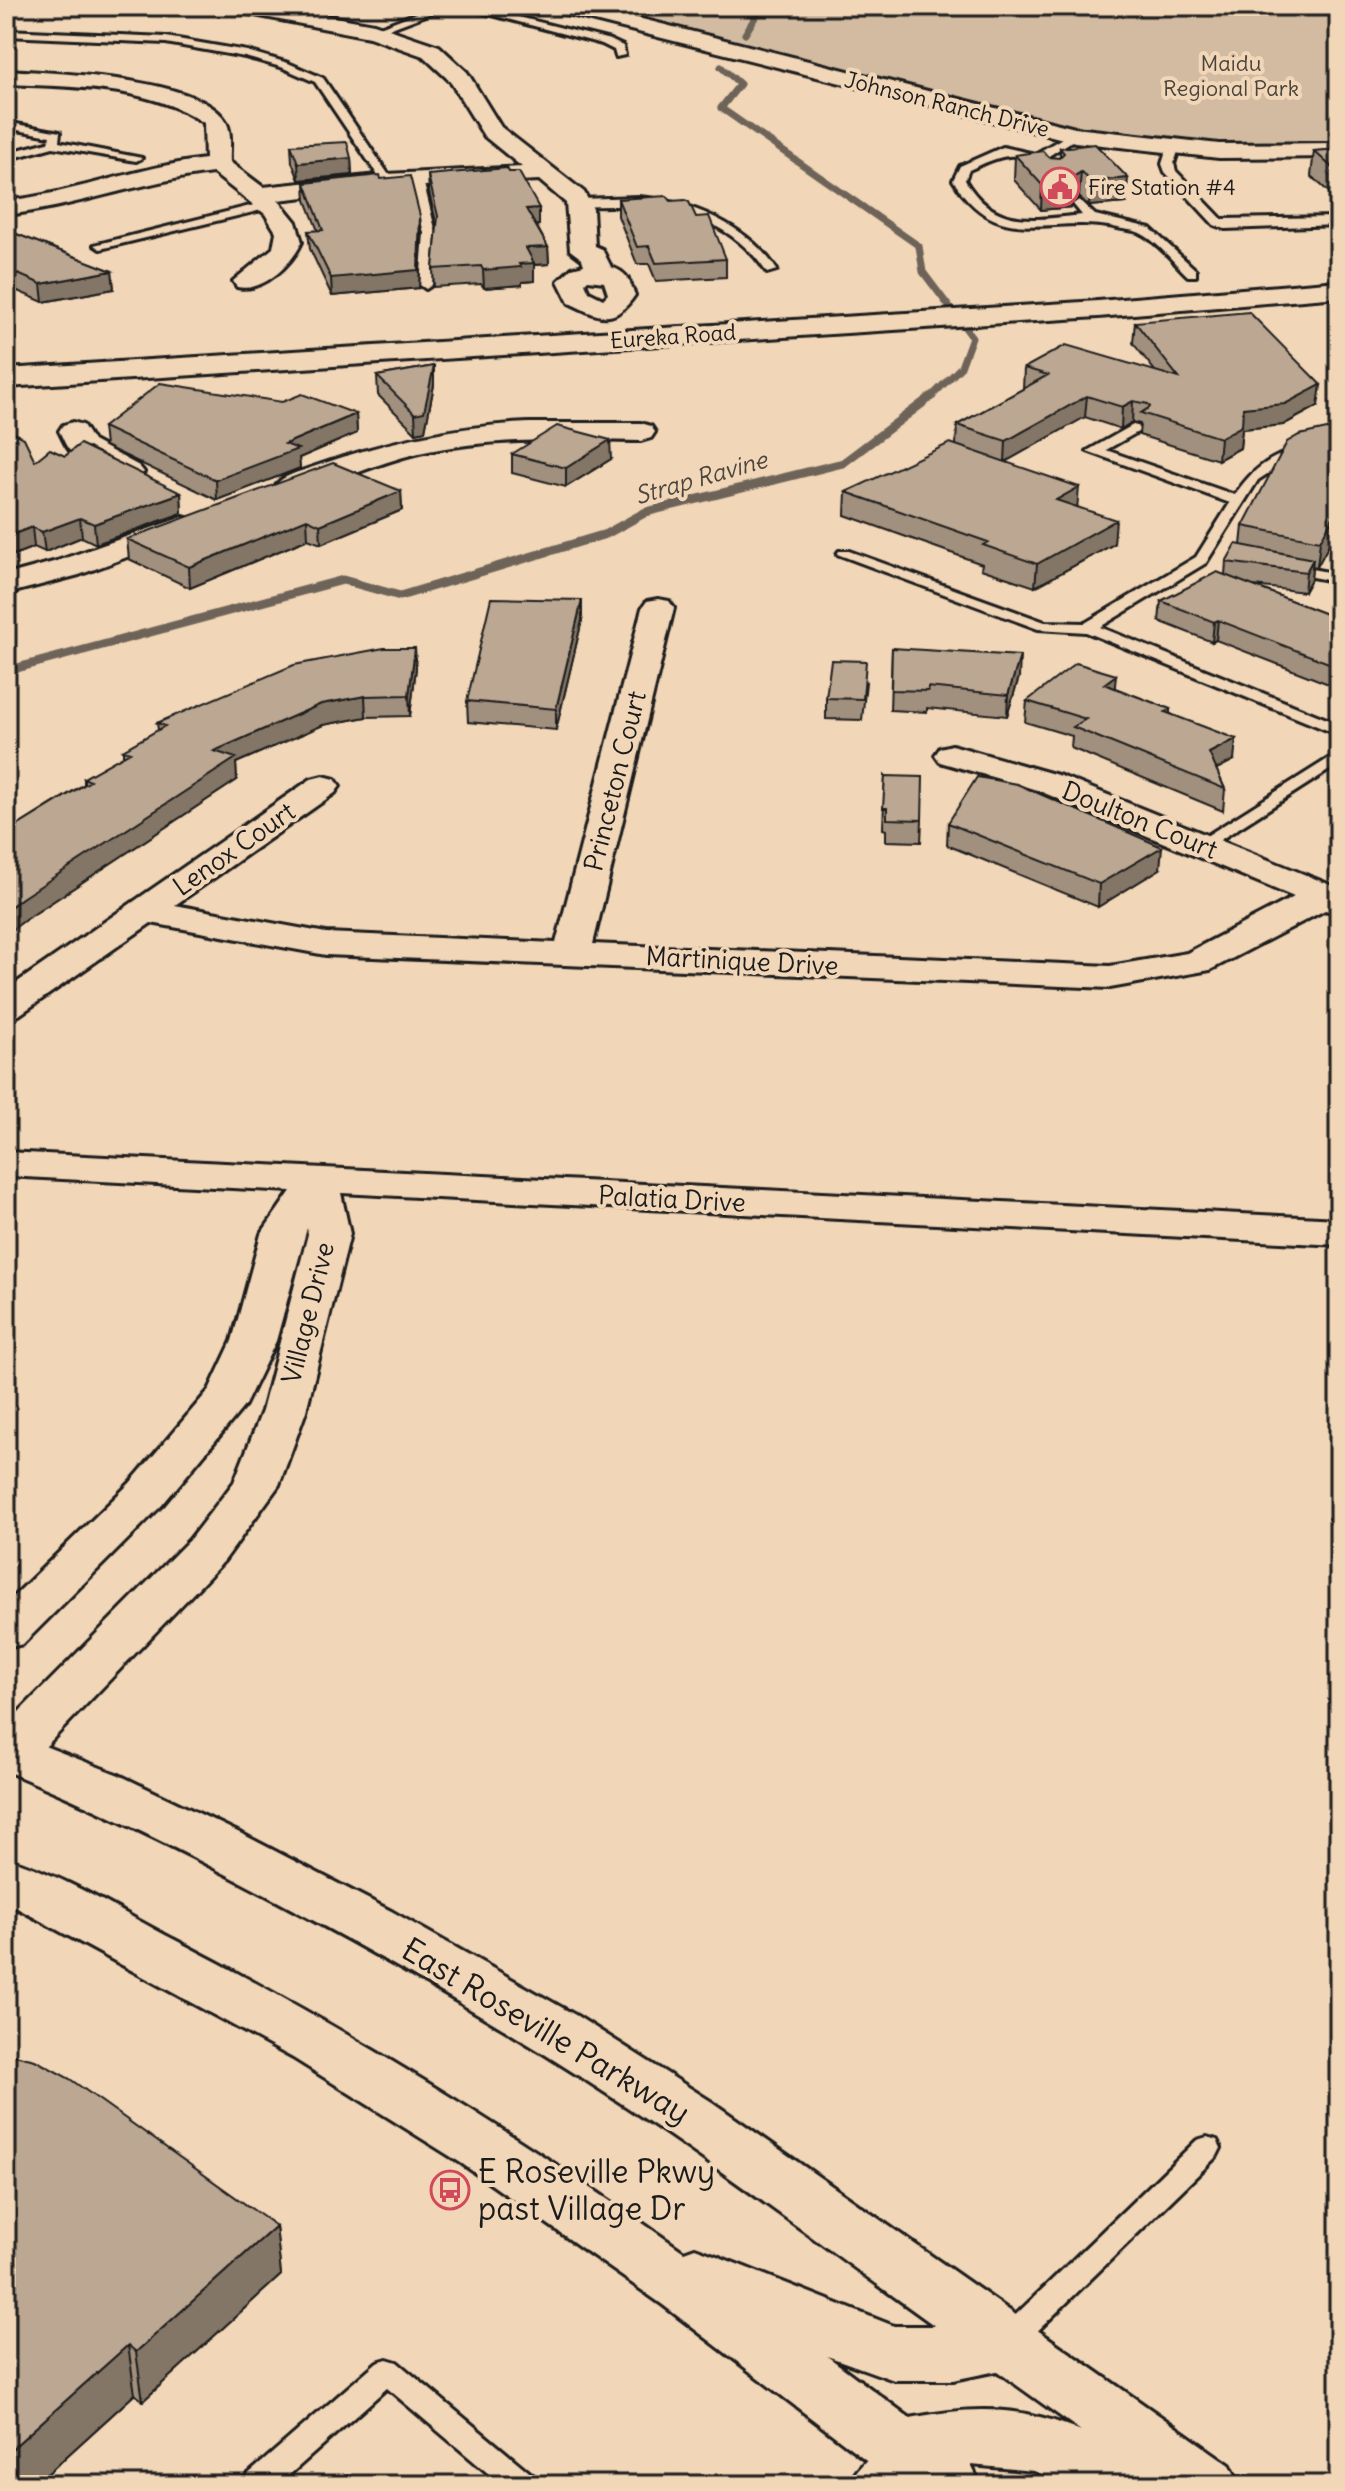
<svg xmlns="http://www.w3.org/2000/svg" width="1345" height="2491" font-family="Delius,sans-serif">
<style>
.green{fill:#d2bba1;stroke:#776c5e;stroke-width:2}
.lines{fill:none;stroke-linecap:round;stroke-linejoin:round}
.stream-far1{stroke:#6e6458;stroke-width:7}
.stream{stroke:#6e6458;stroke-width:9}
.service-casing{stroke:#1c1c1c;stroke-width:6}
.minor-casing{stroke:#1c1c1c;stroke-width:6}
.tertiary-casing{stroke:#1c1c1c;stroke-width:6}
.secondary-casing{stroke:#1c1c1c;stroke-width:6}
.service{fill:#f1d6b8;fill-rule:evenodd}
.minor{fill:#f1d6b8;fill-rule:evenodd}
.tertiary{fill:#f1d6b8;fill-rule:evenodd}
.secondary{fill:#f1d6b8;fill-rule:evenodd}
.wall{fill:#a2907e;stroke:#1c1c1c;stroke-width:2}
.shaded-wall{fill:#847666;stroke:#1c1c1c;stroke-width:2}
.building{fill:#bca892;stroke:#1c1c1c;stroke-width:2}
.labels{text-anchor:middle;stroke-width:8;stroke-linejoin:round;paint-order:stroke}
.far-park-label{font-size:22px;fill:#4a443d;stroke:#f1d6b8}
.far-street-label{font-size:22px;fill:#1c1c1c;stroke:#f1d6b8}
.far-poi-label{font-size:22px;fill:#1c1c1c;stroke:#f1d6b8;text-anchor:start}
.far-water-label{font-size:24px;font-style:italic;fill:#4c463f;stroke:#f1d6b8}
.street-label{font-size:26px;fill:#1c1c1c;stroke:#f1d6b8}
.near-street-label{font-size:32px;fill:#1c1c1c;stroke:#f1d6b8}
.near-poi-label{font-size:32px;fill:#1c1c1c;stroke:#f1d6b8;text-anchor:start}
</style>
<rect width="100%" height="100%" fill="#f1d6b8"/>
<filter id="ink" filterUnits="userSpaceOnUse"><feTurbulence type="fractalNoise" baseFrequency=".0125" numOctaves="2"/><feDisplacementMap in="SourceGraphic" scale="16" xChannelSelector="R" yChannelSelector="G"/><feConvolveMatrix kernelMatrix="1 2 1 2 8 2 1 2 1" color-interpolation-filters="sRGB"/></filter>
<g filter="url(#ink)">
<path class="green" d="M584 6H1339V143L1234 146 1085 132Z"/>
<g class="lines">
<path class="stream-far1" d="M745 34 762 6
M721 67 740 84 721 108 919 246 923 272 972 337 961 367 930 398"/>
<path class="stream" d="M6 671 343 580 400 596 606 534 646 512 843 463 932 396"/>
<g class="service-casing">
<path id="service" d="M435 6H450L378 33 369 31Z
M458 6H475L610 40 623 46 625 55 616 57 614 50 602 44Z
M6 30 166 37 247 51 288 63 323 78 393 181 383 183 315 82 281 67 245 57 166 43 6 36Z
M6 122 60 132 59 142 142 158 136 161 53 147 6 160V153L48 142 50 136 6 128Z
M1071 133 1081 135 1044 159 1051 167 1049 169H1041C1019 145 994 159 969 170L965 180C994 229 1032 220 1082 215L1073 204 1079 200 1095 215 1150 228 1196 270V276H1188C1174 263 1159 243 1142 234 1136 230 1126 230 1118 228 1051 212 998 254 953 180L960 166 1003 147 1035 154Z
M1173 145 1179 148 1174 164 1176 171 1222 219 1339 217V225L1225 229 1214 225 1165 172 1162 164 1167 148Z
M417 177 423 180 436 233 432 285 426 289 420 285 424 233 411 180Z
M638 197C690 201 748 225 777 270L767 273C724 207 650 203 580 207L574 203 580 199Z
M270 201 276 205 274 207 100 249 94 245Z
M1133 425 1145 428 1106 450 1235 495C1261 454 1294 448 1339 439V447L1295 456 1258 480 1206 563 1100 627 1339 724V735L1086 632 1038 629 837 554 839 551H849L1045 622 1085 623 1196 557 1230 503 1087 451Z
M1284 564 1339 574V582L1279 571 1277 568Z
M1339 752V764L1206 849 1200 850 1192 845Z
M1207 2137 1217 2140 1221 2148 1217 2156 1017 2351 1007 2354 997 2351 993 2342 997 2333 1197 2140Z
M387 2359 397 2362 534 2476 538 2485H502L387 2388 278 2485H242L246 2476 377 2362Z
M898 2438 908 2442 913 2451 908 2460 883 2485H848C857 2467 879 2445 898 2438Z"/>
</g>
<g class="minor-casing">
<path id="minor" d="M228 6H274L374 24 439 46 467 72 501 127 584 192 593 209 595 246 602 249 611 267C627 272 629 280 635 295 613 327 599 317 569 303L558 281 572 268 584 265 582 259 570 250 566 203 539 180 387 188 278 200 296 222 302 242C292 264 263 293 237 287L233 281 273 248 276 232 265 214 213 173C142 181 76 207 6 215V201C74 193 138 167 205 159L204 123C148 85 71 87 6 84V70C54 73 198 77 225 120 233 133 229 148 230 162L263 187 387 174 522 167 484 136 450 81 423 56 369 37 239 12ZM588 280 604 282 608 294 603 299 589 292 585 283Z
M73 422 83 425 93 441 139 466 144 472 139 478C120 483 88 466 73 454 66 448 63 438 59 431L63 425Z
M529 423H641L651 426 655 432 651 438 641 441C567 440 492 437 419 453 375 463 334 484 290 495L280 492 275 486C283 475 300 472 313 467 384 442 454 426 529 423Z
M183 517 194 520 198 526 194 532 79 575 6 594V575L57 561Z
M658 599 669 601 674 608 593 944 1110 966 1187 953 1294 897 1037 790 940 762 935 755 940 748 952 745 1061 776 1338 888 1339 914 1325 910 1210 970 1110 988 326 955 151 923 19 1015 6 1018V990L311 779 323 776 335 779 340 786 335 793 175 905 326 933 556 943 642 608 647 601Z
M6 1152 1339 1219V1245L341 1193 350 1234 306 1411 279 1485 224 1561 24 1769 6 1774V1725L190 1539 234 1482 262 1411 308 1234 307 1228 276 1341 245 1405 162 1505 23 1644 6 1648V1604L130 1483 209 1390 232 1341 261 1234 291 1191 6 1176Z"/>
</g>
<g class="tertiary-casing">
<path id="tertiary" d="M552 6H590L1075 128 1219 144 1339 143V157L1219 158 1075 142 555 11Z"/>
</g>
<g class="secondary-casing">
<path id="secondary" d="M1339 281V297L1098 317 6 387V369L1098 301Z
M6 1731 119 1775 244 1835 393 1912 577 2016 712 2102 1230 2465 1240 2485H1068L1034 2471 971 2465 981 2485H899L663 2305 461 2163 293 2058 6 1902V1858C65 1876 121 1912 175 1940 353 2032 521 2137 684 2252L695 2248 717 2256 894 2326H935C847 2263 759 2197 669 2135 547 2052 420 1977 290 1908 197 1858 104 1811 6 1771ZM827 2356 894 2380H953L997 2371 1081 2431C1020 2405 973 2406 910 2418Z"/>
</g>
<use href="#service" class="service"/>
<use href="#minor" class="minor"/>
<use href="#tertiary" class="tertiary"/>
<use href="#secondary" class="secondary"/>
</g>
<path class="wall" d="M291 145 351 158 352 175 299 180 292 162Z
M1060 148 1126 203 1089 206 1079 197 1072 201V207L1041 210 1014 180 1015 155 1059 158 1060 156Z
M1339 149V201L1311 176 1314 151Z
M428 175 539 225H536L548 247 549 264 534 265V281L522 282V285L484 288 481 284 434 287 433 269 437 226 429 192Z
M381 179 420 216 421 233 419 288 332 296 310 249 308 231H318L306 200 305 183Z
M618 199 671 201 696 217 726 259V277L656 281 649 264H637L618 216Z
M6 230 112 271 114 289 43 302 6 286Z
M1135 322 1318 406 1283 425 1242 429 1240 448 1218 460 1139 435 1140 424 1132 422 1121 429 1085 417 1005 462 1078 507 1114 544 1035 587 981 569 982 564 845 515 846 492 956 445 957 425 1023 389 1024 368 1155 371 1133 343Z
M434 366V385L425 431 416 433 378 395 377 376Z
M356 414 357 433 299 458 300 468 217 500 105 446 103 427Z
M1339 431 1317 567 1312 566 1311 579 1304 592 1254 586 1339 619V688L1216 640 1212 642 1159 621 1161 601 1225 575 1226 562 1241 545 1243 526Z
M512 454 611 459 566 487 512 473Z
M65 456 181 493 182 513 96 544 82 537 45 552 34 547 6 558 35 461Z
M401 491 402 510 321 544 308 539 190 588 129 559 127 539Z
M582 620 556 730 468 722 467 701Z
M415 648 416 668 410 716 366 717 323 725 236 763 237 780 25 920 6 934V833L84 784V778L123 756V750L158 730 157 723Z
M892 648 1019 677 1007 716 927 708V712L890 710Z
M866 682 862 720 826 719V698Z
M1115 688 1170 709V713L1234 760 1216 769 1225 789 1223 811 1071 748 1072 736 1025 722 1027 701Z
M885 776 922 820 921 842 886 841V830L883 829Z
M948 823 1160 869 1098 907 947 845Z
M6 2053 276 2226 281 2275 143 2401 135 2394 35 2485H6Z"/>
<path class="shaded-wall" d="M351 158 352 175 299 180 298 163Z
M1081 172 1079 197 1072 201V207L1041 210 1042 185 1073 177Z
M1128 178 1126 203 1089 206 1091 181Z
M539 208V225L526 226V209Z
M420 216 421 233 419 288 332 296 331 278Z
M548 247 549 264 534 265V281L522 282V285L484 288 483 270 519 264 526 248Z
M112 271 114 289 43 302 41 284Z
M434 366V385L425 431 416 433 415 414Z
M1321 385 1318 406 1283 425 1242 429 1240 448 1218 460 1220 438 1243 408Z
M1087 396 1085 417 1005 462 1006 441Z
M1133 401 1132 422 1121 429 1122 407Z
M356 414 357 433 299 458 300 468 217 500 216 480 285 444Z
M610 440 611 459 566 487V468Z
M1079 487 1077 510 1056 500Z
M401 491 402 510 321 544 320 525Z
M181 493 182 513 96 544 94 524Z
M1339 506V526L1317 567 1320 541Z
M80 518 82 537 45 552 42 532Z
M307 519 308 539 190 588 189 567Z
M1116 520 1114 544 1035 587 1037 564Z
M32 527 34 547 6 558V537Z
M1313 559 1311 579 1304 592 1306 572Z
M582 600V620L556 730V709Z
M1218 620 1216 640 1212 642 1214 622Z
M415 648 416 668 410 716 409 695Z
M1020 656 1019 677 1007 716 1008 695Z
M1116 675 1114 696 1104 684Z
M365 696 366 717 323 725 236 763 237 780 25 920 6 934V910L214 751 321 704Z
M1236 739 1234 760 1207 774 1209 753Z
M1162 847 1160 869 1098 907 1099 884Z
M276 2226 281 2275 143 2401 136 2352Z
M128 2345 135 2394 35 2485H6V2454Z"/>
<path class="building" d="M347 142 351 158 298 163 291 145Z
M1095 144 1128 178 1091 181 1081 172 1073 177V182L1042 185 1015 155 1043 151 1048 157 1059 158 1064 153 1060 148Z
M1339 149V174L1314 151Z
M507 168 509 172H519L539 208 526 209 548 247 526 248 534 263 519 264 521 267 483 270 481 266 433 269 438 216 428 175Z
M380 175 381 179 410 176 420 216 418 270 331 278 308 231 323 230 305 183Z
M667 196 671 201 685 200 689 202 696 217 709 216 726 259 656 263 649 246 637 247 618 199Z
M6 230 112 271 41 284 6 269Z
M1249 312 1321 385 1285 404 1243 408 1242 426 1220 438 1141 413 1150 407 1148 404 1133 401 1122 407 1087 396 1006 441 957 425 1048 375 1024 368 1066 345 1179 378 1135 322Z
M434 366 424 412 415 414 377 376Z
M160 383 282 402 302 394 356 414 285 444 298 449 216 480 103 427Z
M557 426 610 440 566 468 512 454Z
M6 429 24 438 35 461 50 449 65 456 80 444 181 493 94 524 80 518 42 532 32 527 6 537Z
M1327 429 1339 431V506L1320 541 1243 526 1287 442 1299 435Z
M950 443 1079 487 1056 500 1116 520 1037 564 983 545 988 542 846 492Z
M333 463 401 491 320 525 307 519 189 567 127 539Z
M1236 544 1313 559 1306 572 1226 562Z
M1217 572 1339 619V667L1218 620 1214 622 1161 601Z
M491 598 582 600 556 709 467 701Z
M384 648H415L409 695 365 696 321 704 214 751 236 758 22 898 6 910V833L90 781 84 778 130 752 123 750 165 726 157 723 294 665Z
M892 648 1020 656 1008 695 928 687V691L891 690Z
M831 660 866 661 863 699 826 698Z
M1076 663 1116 675 1104 684 1170 709 1165 712 1236 739 1209 753 1225 789 1073 727 1086 719 1027 701Z
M885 776 923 777 922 820 887 819V808H883Z
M977 777 1017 784 1162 847 1099 884 948 823Z
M6 2053 35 2060 70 2079 276 2226 136 2352 128 2345 6 2454Z"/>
</g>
<defs>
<g id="civic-ring" transform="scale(2)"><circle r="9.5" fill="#f1d6b8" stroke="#d1495b" stroke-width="1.5"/><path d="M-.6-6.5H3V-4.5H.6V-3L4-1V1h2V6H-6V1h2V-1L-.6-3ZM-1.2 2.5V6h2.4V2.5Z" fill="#d1495b"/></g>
<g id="bus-ring" transform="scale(2)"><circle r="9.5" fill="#f1d6b8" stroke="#d1495b" stroke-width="1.5"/><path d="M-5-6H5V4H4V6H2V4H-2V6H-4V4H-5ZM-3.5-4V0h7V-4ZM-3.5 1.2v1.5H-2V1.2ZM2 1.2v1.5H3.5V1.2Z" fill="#d1495b"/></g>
</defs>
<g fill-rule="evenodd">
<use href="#civic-ring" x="1060" y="187"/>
<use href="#bus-ring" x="450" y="2190"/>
</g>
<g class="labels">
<g class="far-park-label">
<text x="1231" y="71">Maidu<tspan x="1231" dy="25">Regional Park</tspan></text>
</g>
<g class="far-street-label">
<text transform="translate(947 104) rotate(14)" y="8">Johnson Ranch Drive</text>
<text transform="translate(673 336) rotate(-4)" y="8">Eureka Road</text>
</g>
<g class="far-poi-label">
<text x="1088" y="195">Fire Station #4</text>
</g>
<g class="far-water-label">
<text transform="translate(701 478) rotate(-16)" y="8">Strap Ravine</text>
</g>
<g class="street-label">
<text transform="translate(615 781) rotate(-76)" y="9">Princeton Court</text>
<text transform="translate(1140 820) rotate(22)" y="9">Doulton Court</text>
<text transform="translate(234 849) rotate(-35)" y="9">Lenox Court</text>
<text transform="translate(742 961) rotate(3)" y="9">Martinique Drive</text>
<text transform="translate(672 1199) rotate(3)" y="9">Palatia Drive</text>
<text transform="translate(308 1313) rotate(-76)" y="9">Village Drive</text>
</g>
<g class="near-street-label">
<text transform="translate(546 2031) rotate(31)" y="11">East Roseville Parkway</text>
</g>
<g class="near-poi-label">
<text x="478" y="2183">E Roseville Pkwy<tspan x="478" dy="37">past Village Dr</tspan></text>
</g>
</g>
<rect width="1345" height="2491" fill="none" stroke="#f1d6b8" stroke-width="32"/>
<rect x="16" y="16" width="1313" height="2459" fill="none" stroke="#1c1c1c" stroke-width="3" filter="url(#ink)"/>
</svg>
